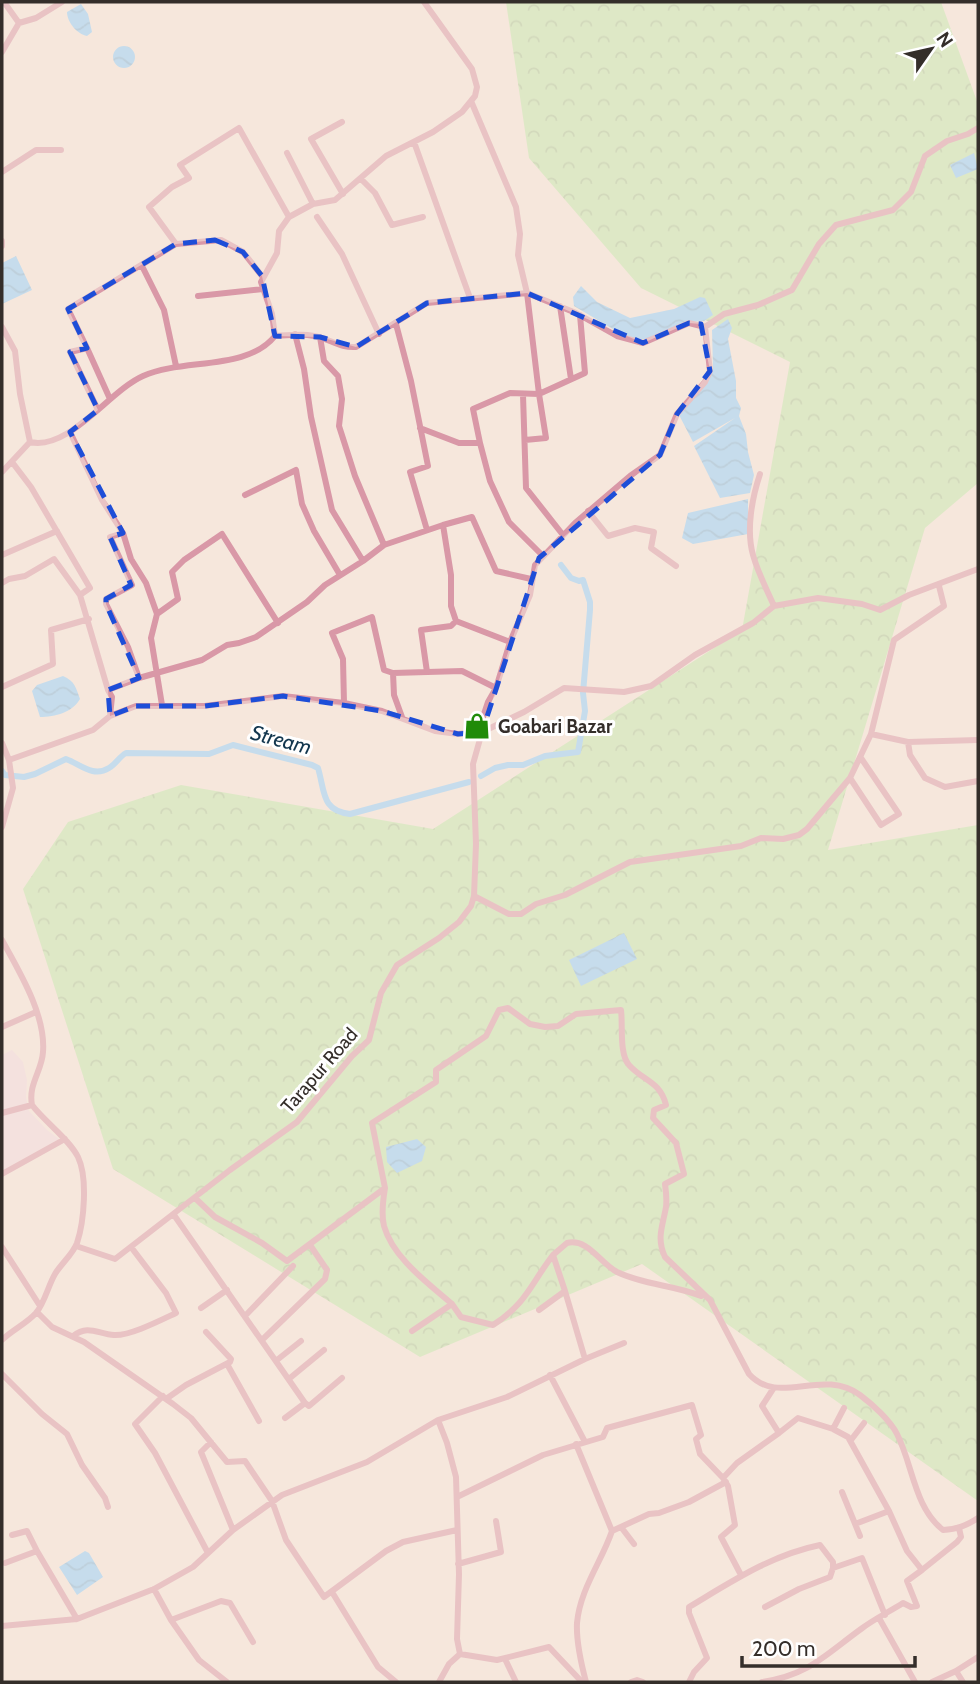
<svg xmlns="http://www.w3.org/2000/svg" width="980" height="1684" font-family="Cabin,sans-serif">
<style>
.medical{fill:#f2d9e0}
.forest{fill:url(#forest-crowns)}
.water{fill:url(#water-waves)}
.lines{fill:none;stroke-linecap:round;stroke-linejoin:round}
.canal{stroke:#8dcffe;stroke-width:6}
.minor{stroke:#d998a7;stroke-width:6}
.marked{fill:none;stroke:#1d4ed8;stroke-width:5;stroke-dasharray:14 9;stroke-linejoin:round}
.labels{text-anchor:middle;stroke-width:6;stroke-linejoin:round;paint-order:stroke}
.poi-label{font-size:19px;font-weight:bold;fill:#342e2a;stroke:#fff;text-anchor:start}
.street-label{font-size:19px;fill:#342e2a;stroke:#fff}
.water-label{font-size:21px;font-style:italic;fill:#12364e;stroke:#fff}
</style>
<defs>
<pattern id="forest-crowns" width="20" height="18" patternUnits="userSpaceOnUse" patternTransform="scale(1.75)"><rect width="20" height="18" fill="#c2e8ac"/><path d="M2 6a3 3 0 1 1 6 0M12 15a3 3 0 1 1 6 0" fill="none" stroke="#a7c794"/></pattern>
<pattern id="water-waves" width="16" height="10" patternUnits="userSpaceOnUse" patternTransform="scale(1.75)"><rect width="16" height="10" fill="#8dcffe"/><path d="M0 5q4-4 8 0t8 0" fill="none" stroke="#7ab2da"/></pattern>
</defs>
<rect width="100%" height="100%" fill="#f6e7dc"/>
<path class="medical" d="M12 1050 23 1062 27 1080 26 1097 29 1111 47 1130 59 1139 2 1171V1055Z"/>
<path class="forest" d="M506 2H941L978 104V483L925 528 828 850 978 825V1501L642 1264 420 1357 113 1169 23 889 68 822 181 785 433 829 742 630 790 362 641 288 529 158Z"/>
<path class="water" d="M81 4 88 14 92 32 87 36C77 34 67 22 67 12Z
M113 57a11 11 0 1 1 22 0a11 11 0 1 1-22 0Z
M974 153 978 169 956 178 950 165Z
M16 256 32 290 2 304V263Z
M581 286 597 302 630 318 674 309 700 297 705 298 713 315 704 321 689 322 647 339 639 340 630 339 574 306 573 297Z
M728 319 732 328 728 339 736 381V398L741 408 739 416 746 434 748 452 754 475 750 493 720 498 694 446 735 418 693 442 678 413 713 370 712 330Z
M748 499V534L693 544 682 538 688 513Z
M63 676C75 681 76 688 80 699 73 712 55 717 40 717L32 691 37 685Z
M624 933 637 959 581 986 569 960Z
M417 1139 426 1147 422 1161 397 1173 387 1162 386 1147Z
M85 1551 89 1553 103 1577 77 1595 59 1567Z"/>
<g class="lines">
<path class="canal" d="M2 771 5 775 24 777 35 774 66 759C80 764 93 778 109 768 116 764 119 757 126 753L209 754 233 745 312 765 318 768C325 791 321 811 350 814L469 782
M481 776 495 768 508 765H523L545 756 578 752 585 711 583 693 590 610V602L583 580 579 581 571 578 561 565"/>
<path class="minor" d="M19 23 36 18 62 2
M2 52 19 23 4 2
M471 101 516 207 520 234 518 255 527 293 539 394 546 438 525 440
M342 122 311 139 343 194
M414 142 470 298
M287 153 313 204
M2 172 36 150H61
M361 179 375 193 392 225 423 217
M317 217 342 254 379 334
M2 241V246
M176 244 149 207 172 187 189 178 180 165 239 128 289 217
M142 266 164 310 176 366
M198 296 263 289
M560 306 571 379
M396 324 411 381 428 466 410 472 427 530
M2 327 15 351 20 394 30 442
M295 334 304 369 311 417 332 510 363 561
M275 336C291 335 307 333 322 338 334 342 343 348 356 347L427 303 527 293 576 313 617 336 643 343 689 323 705 327
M320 337 324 361 338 376 342 399 339 426 355 476 384 545
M87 348 110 399
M523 395 526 488 563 535
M98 410 70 352 87 348 68 309 176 244 221 240 243 252 262 276
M420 428 459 443H480L490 481 509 522 542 555
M70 432 102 500 123 533 131 559 146 583 157 614 151 638 162 705
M30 442C69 451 109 391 143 376 183 358 247 371 275 336L272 314 261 282 277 253 279 231 289 217 313 204 335 200 386 156 433 132 462 112 475 96 477 87 472 69 424 2
M480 443 473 409 510 393 539 394 585 373 580 315
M12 462 31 487 90 588 80 595
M2 472 30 442
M760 474C752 498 746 530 753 555 758 573 767 590 774 606
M245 495 296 470 302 504 314 531 340 575
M588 511 608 536 635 528 654 532 651 548 676 566
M443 525 472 517 496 571 531 579
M123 533 110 537 132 585 106 599V604L128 647 139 678
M2 555 57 531
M2 583 9 579 25 576 54 559 80 595 108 690 112 697 110 716
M939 586 944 606 894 640 871 734 908 742 978 740
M157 614 178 599 172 572 184 560 222 534 278 623
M427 672 421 630 451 626 456 621
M393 673 462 671 496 688
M2 687 53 664 51 630 89 619
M108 690 139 678 202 660 227 645 239 643 256 637 307 602 325 585 363 561 384 545 443 525 451 575V606L456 621 510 642
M344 703 343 659 332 633 372 617 384 670 393 673 394 695 402 717
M908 742 910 755 925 778 945 787 978 781
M2 743 9 760 13 788 2 827
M9 760 93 730 110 716 136 706H205L283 696 344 703 382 711 435 731 458 734 482 732 481 723 488 702 496 688 510 642 530 595 535 565 575 523 630 476 660 455 677 414 705 382 710 371 705 327 724 314 758 305 792 290 819 244 836 225 893 210 911 192 925 156 947 141 968 134 978 128
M850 778 881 825 899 814 861 758
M474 896 509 914H521L536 904 565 895 630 862 741 846 761 838 783 839 799 835 807 829 850 778 871 734
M2 940C19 971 46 1015 43 1052 42 1071 28 1084 32 1105 45 1122 69 1139 78 1157 88 1178 84 1222 77 1243 73 1254 61 1264 55 1274 48 1286 45 1302 36 1313 26 1324 12 1330 2 1340
M2 1027 36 1012
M2 1113 32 1105
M2 1174 65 1139
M385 1188C383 1200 381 1214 384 1226 393 1258 428 1283 452 1304
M195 1198 215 1217 262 1243 287 1261 385 1188 372 1123 436 1082V1070L486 1036 499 1010 508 1008 530 1024 545 1027 558 1026 576 1014 621 1010C623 1025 619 1054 629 1065 643 1081 660 1081 666 1105L654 1110 653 1118 676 1143 684 1174 665 1184C666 1191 667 1199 666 1207 663 1225 656 1238 665 1257L710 1300 749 1374C779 1407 821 1367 860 1395 872 1404 890 1420 897 1434 913 1465 914 1507 943 1530 957 1529 966 1526 978 1518
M174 1215 305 1403 285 1418
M76 1246 115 1259 230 1170 297 1122 352 1056 369 1040 381 993 397 965 439 938 459 922 471 906 474 896 476 844 473 764 482 732 524 712 564 688 624 692 651 686 695 655 753 623 774 606 818 598 862 604 880 610 909 595 978 569
M2 1247 40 1306
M553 1255 567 1243C588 1238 600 1263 617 1272 644 1285 674 1285 701 1296
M201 1308 227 1290
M539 1310 565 1291 585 1359
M37 1312 52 1327 84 1342 173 1404 191 1418 227 1462 245 1461 272 1501 286 1540 324 1597 386 1551 403 1542 457 1530
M245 1316 293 1266
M412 1331 452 1304 461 1317 493 1325C527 1303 530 1285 553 1255L565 1291
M73 1336C88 1324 98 1334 114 1335 130 1336 161 1320 176 1313L166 1293 131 1247
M262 1340 325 1279 327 1270 310 1245
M277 1360 301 1341
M227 1364 259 1421
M2 1374 42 1414 67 1434 82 1465 105 1498 108 1507
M550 1375 585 1442
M290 1378 324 1350
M163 1396 135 1424 155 1453 208 1553
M166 1399 186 1385 230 1362 231 1359 206 1332
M305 1403 309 1406 342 1378
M438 1420 447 1443 456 1477 459 1574 457 1639 460 1654
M833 1429 844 1408
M779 1433 798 1418 833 1429 848 1437 889 1511
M851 1440 864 1423
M211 1442 201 1452 233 1530
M576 1444 612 1531
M842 1492 860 1536
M457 1497 543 1455 603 1437 607 1428 692 1405 701 1435 696 1439 700 1454 723 1478
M621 1527 634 1544
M12 1535 27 1531 37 1551
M5 1563 37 1551 77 1619
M458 1564 501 1552 496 1521
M922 1570 957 1542 961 1537 959 1528
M741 1575 721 1537 735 1525 728 1486 723 1478 737 1463 779 1433 762 1406 773 1389
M154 1589 171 1620 199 1660 227 1682
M332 1592 378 1667 396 1682
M765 1607 799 1589 830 1577 833 1568 862 1558 885 1615
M879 1618 915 1682
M171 1620 221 1601 230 1603 253 1642
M2 1626 77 1619 154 1589 193 1567 233 1530 282 1495 367 1462 438 1420 507 1397 585 1359 624 1343
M505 1659 516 1682
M956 1671 978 1657
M439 1682 449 1664 460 1654 497 1660 549 1647 582 1682
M586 1682C581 1663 576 1642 577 1623 580 1589 602 1561 612 1531L649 1514 659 1513 689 1502 726 1482
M631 1682 637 1680 643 1682
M689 1682 694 1672 707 1658 689 1613V1607C731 1582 771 1555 820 1545L833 1562V1568
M762 1682C809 1675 825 1655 861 1629 874 1619 889 1612 903 1603L911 1607 917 1606 907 1581 922 1570 907 1551 889 1511 855 1524
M932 1682 956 1671 963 1682"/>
</g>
<path d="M0 0H980V1684H0ZM215 240 243 252 262 276 275 336 320 337 356 347 427 303 527 293 643 343 689 323 701 324 710 371 677 414 660 455 539 558 482 732 458 734 382 711 283 696 205 706H136L110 716 108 690 139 678 106 604V599L131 585 110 537 123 533 70 432 98 410 70 352 87 348 68 309 176 244Z" fill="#f6e7dc" fill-opacity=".55" fill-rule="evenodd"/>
<path class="marked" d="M215 240 243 252 262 276 275 336 320 337 356 347 427 303 527 293 643 343 689 323 701 324 710 371 677 414 660 455 539 558 482 732 458 734 382 711 283 696 205 706H136L110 716 108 690 139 678 106 604V599L131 585 110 537 123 533 70 432 98 410 70 352 87 348 68 309 176 244Z"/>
<defs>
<g id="shop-bare" transform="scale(2.1)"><path d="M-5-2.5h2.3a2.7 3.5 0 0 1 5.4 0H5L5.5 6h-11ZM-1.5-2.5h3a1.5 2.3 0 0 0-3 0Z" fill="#208b09" stroke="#fff" stroke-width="2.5" paint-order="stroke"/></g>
</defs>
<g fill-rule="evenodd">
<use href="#shop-bare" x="477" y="726"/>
</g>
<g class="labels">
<g class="poi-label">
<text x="498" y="733">Goabari Bazar</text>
</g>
<g class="street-label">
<text transform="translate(319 1070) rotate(-49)" y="7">Tarapur Road</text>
</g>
<g class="water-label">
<text transform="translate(281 740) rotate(15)" y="7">Stream</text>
</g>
</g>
<rect width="980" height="1684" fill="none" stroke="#342e2a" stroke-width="7"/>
<g transform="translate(931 49) rotate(56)" stroke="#ffffff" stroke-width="5" paint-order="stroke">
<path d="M0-5L12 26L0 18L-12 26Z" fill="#342e2a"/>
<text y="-10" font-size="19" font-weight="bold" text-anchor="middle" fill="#342e2a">N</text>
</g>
<path d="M742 1656v10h173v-10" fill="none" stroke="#342e2a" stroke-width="3.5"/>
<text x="752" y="1656" font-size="21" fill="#342e2a" stroke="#ffffff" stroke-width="5" paint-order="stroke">200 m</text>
</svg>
